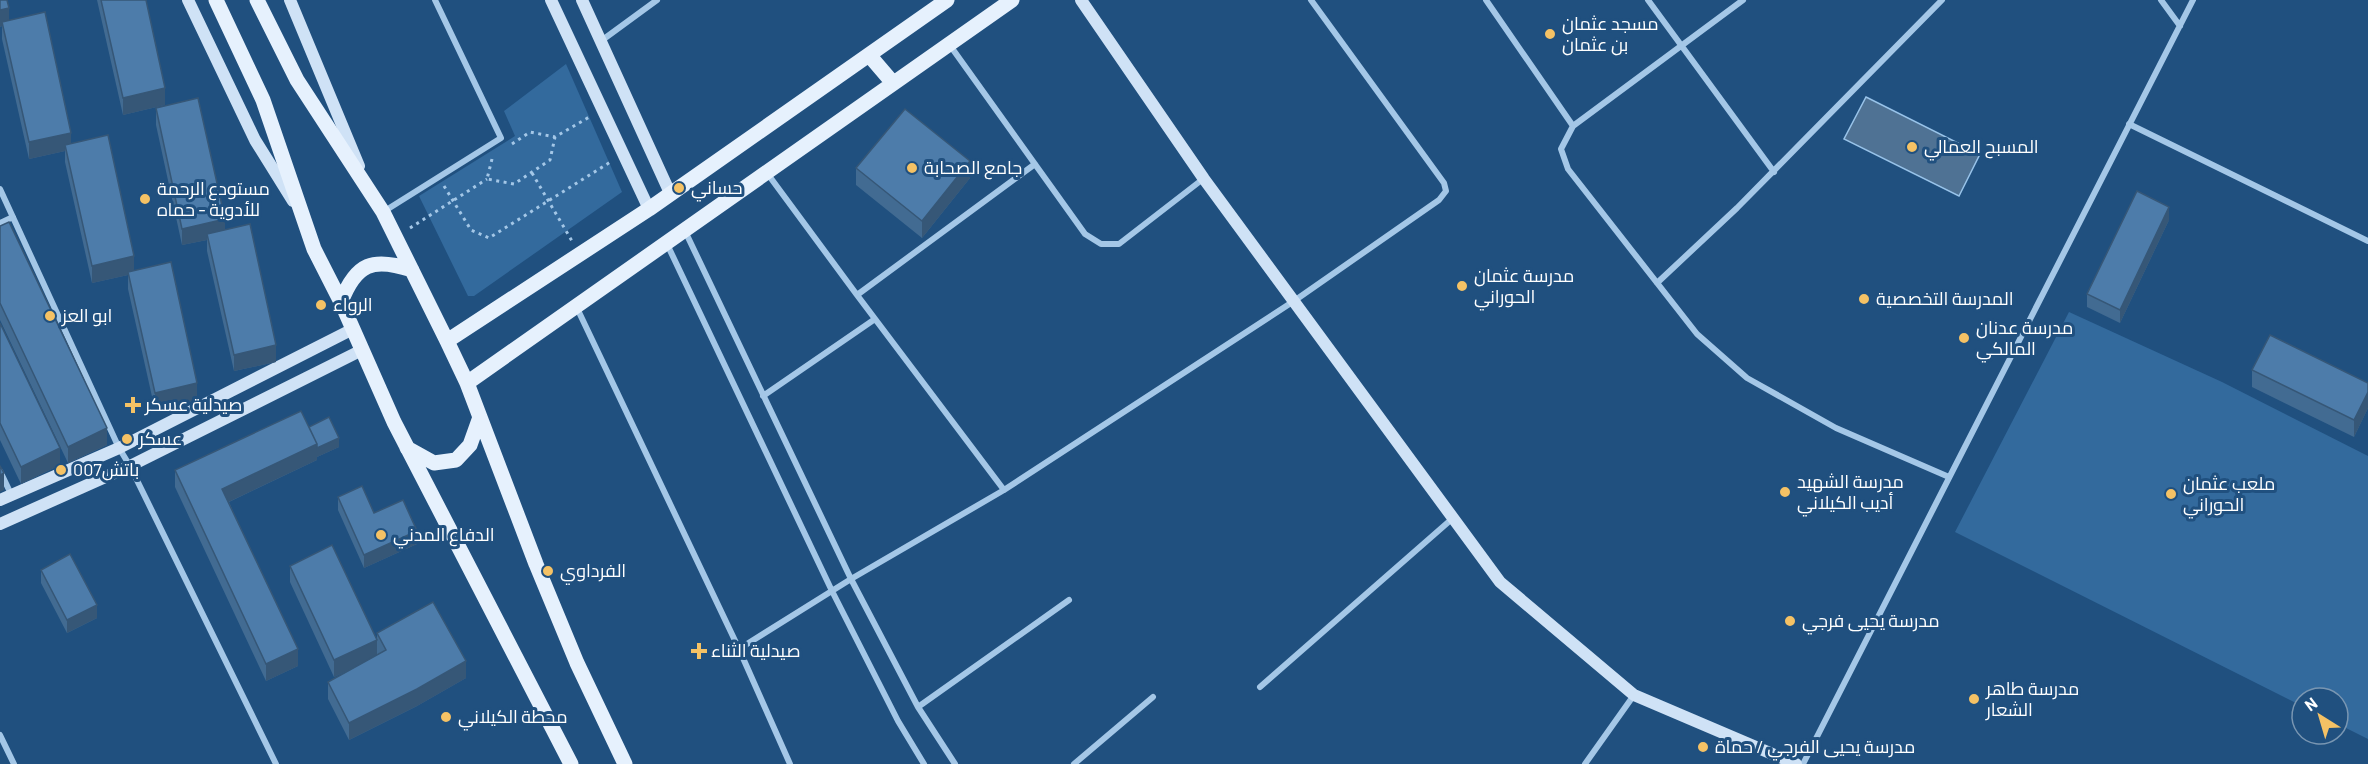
<svg xmlns="http://www.w3.org/2000/svg" width="2368" height="764" font-family="Barlow,Cairo,sans-serif">
<style>
.green{fill:#336a9d}
.water{fill:#4f7294;stroke:#98c3e9;stroke-width:1.5}
.lines{fill:none;stroke-linecap:round;stroke-linejoin:round}
.path{stroke:#a4c7e7;stroke-width:3;stroke-dasharray:3 4.5;stroke-linecap:butt}
.street{stroke:#a4c7e7;stroke-width:6}
.secondary{stroke:#cfe2f6;stroke-width:12}
.primary{stroke:#e6f1fd;stroke-width:15}
.wall{fill:#426b92}
.shaded-wall{fill:#365777}
.building{fill:#4d7caa;stroke:#365777;stroke-width:1.5}
.poi-dot{fill:#f5c265;stroke:#20507f;stroke-width:2}
.labels{text-anchor:middle;stroke-width:6;stroke-linejoin:round;paint-order:stroke}
.poi-label{font-size:18px;fill:#fff;stroke:#20507f;text-anchor:start}
</style>
<rect width="100%" height="100%" fill="#20507f"/>
<path class="green" d="M566 64 622 192 474 296H468L419 196 515 136 504 111Z
M2069 312 2222 382 2368 456V739L2338 724V698H2302V706L1955 532Z"/>
<path class="water" d="M1866 97 1980 154 1959 196 1844 139Z"/>
<g class="lines">
<path class="path" d="M512 144 530 132 555 137 591 116
M492 159 487 179 514 184 550 160 555 137
M532 173 572 241
M444 186 471 230 489 238 612 161
M410 228 487 179"/>
<path class="street" d="M1486 0 1573 126
M1648 0 1774 172
M1743 0 1573 126 1561 149 1568 169 1697 334 1747 378 1836 428 1949 477
M2161 0 2180 26
M601 41 657 0
M949 44 1085 234 1101 244H1119L1203 179
M2129 124 2368 241
M767 173 857 295 1004 490
M0 189 119 448 130 466 276 764
M383 212 501 138 435 0
M0 223 13 217
M685 231 851 579 918 707 955 764
M667 244 832 591 898 721 924 764
M1657 283 1737 208 1942 0
M857 295 1035 164
M577 308 739 649 790 764
M763 396 875 319
M0 471 11 494
M739 649 851 579 1004 490 1294 301 1439 200 1446 191 1444 183 1311 0
M1260 687 1453 518
M918 707 1069 600
M0 735 14 764
M1074 764 1153 697
M1585 764 1634 695
M1803 764 2193 0"/>
<path class="secondary" d="M188 0 255 140 293 201
M290 0 359 166
M551 0 649 209
M582 0 670 193
M1081 0 1204 179 1500 582 1634 695 1796 764
M0 500 119 448 353 329
M0 524 130 466 362 350"/>
<path class="primary" d="M216 0 263 100 314 249 341 302 394 422 571 764
M257 0 297 80 383 212 447 341 467 383 536 564 577 663 625 764
M869 55 893 83
M341 302C356 263 373 257 412 270
M447 341 649 209 947 0
M467 383 1012 0
M407 448 434 463 456 460 470 445 480 417"/>
</g>
<path class="wall" d="M0 0 9 20 71 144 197 400 155 410 128 289V275L92 283 65 162V151L29 159 2 39V26L0 27Z
M97 0H146L165 105 123 115Z
M156 108 225 230 276 362 234 371 207 251V240L182 245 156 125Z
M856 168 970 178 922 238 856 185Z
M2169 220 2120 323 2087 307V294Z
M0 226 107 445 68 463 0 320Z
M0 323 60 465 21 484 0 440Z
M2252 370 2368 383V408L2354 437 2252 387Z
M309 427 339 447 317 457V456V460L229 502 298 666 266 681 175 487V470Z
M338 497 374 513 417 544 364 568 338 510Z
M290 566 377 640V633L466 678 417 706 349 740 328 699V682L349 670 334 677 290 582Z
M41 570 97 618 67 633 41 583Z"/>
<path class="shaded-wall" d="M9 8V25L2 22V26L0 27V10Z
M165 88V105L123 115V98Z
M71 133V150L65 145V151L29 159V142Z
M970 161V178L922 238V221Z
M2169 207V220L2120 323V310Z
M225 219V236L207 234V240L182 245V229Z
M134 256V273L128 272V275L92 283V266Z
M276 345V362L234 371V355Z
M197 383V400L155 410V393Z
M2368 392V408L2354 437V420Z
M107 428V445L68 463V447Z
M339 438V447L317 457V448Z
M317 444V460L222 505V489Z
M60 448V465L21 484V467Z
M4 473V490L0 492V475Z
M417 531V544L364 568V555Z
M97 605V618L67 633V620Z
M377 640V657L334 677V660Z
M298 649V666L266 681V664Z
M466 661V678L417 706 349 740V723Z"/>
<path class="building" d="M0 0H7L9 8 0 10Z
M101 0H146L165 88 123 98Z
M45 12 71 133 29 142 2 22Z
M198 98 225 219 182 229 156 108Z
M905 109 970 161 922 221 856 168Z
M108 135 134 256 92 266 65 145Z
M2137 191 2169 207 2120 310 2087 294Z
M9 222 107 428 68 447 0 303V226Z
M250 224 276 345 234 355 207 234Z
M171 262 197 383 155 393 128 272Z
M0 323 60 448 21 467 0 423Z
M2270 335 2368 383V392L2354 420 2252 370Z
M301 411 317 444 222 489 298 649 266 664 175 470Z
M329 417 339 438 317 448V444L309 427Z
M0 466 4 473 0 475Z
M362 486 374 513 403 500 417 531 364 555 338 497Z
M332 545 377 640 334 660 290 566Z
M70 554 97 605 67 620 41 570Z
M433 602 466 661 417 689 349 723 328 682 386 650 377 633Z"/>
<g class="poi-dot">
<circle cx="1550" cy="34" r="6"/>
<circle cx="1912" cy="147" r="6"/>
<circle cx="912" cy="168" r="6"/>
<circle cx="679" cy="188" r="6"/>
<circle cx="145" cy="199" r="6"/>
<circle cx="1462" cy="286" r="6"/>
<circle cx="1864" cy="299" r="6"/>
<circle cx="321" cy="305" r="6"/>
<circle cx="50" cy="316" r="6"/>
<circle cx="1964" cy="338" r="6"/>
<path d="M130 396h6v6h6v6h-6v6h-6v-6h-6v-6h6z"/>
<circle cx="127" cy="439" r="6"/>
<circle cx="61" cy="470" r="6"/>
<circle cx="1785" cy="492" r="6"/>
<circle cx="2171" cy="494" r="6"/>
<circle cx="381" cy="535" r="6"/>
<circle cx="548" cy="571" r="6"/>
<circle cx="1790" cy="621" r="6"/>
<path d="M696 642h6v6h6v6h-6v6h-6v-6h-6v-6h6z"/>
<circle cx="1974" cy="699" r="6"/>
<circle cx="446" cy="717" r="6"/>
<circle cx="1703" cy="747" r="6"/>
</g>
<g class="labels">
<g class="poi-label">
<text x="1562" y="30">مسجد عثمان<tspan x="1562" dy="21">بن عثمان</tspan></text>
<text x="1924" y="153">المسبح العمالي</text>
<text x="924" y="174">جامع الصحابة</text>
<text x="691" y="194">حساني</text>
<text x="157" y="195">مستودع الرحمة<tspan x="157" dy="21">للأدوية - حماه</tspan></text>
<text x="1474" y="282">مدرسة عثمان<tspan x="1474" dy="21">الحوراني</tspan></text>
<text x="1876" y="305">المدرسة التخصصية</text>
<text x="333" y="311">الرواء</text>
<text x="62" y="322">ابو العز</text>
<text x="1976" y="334">مدرسة عدنان<tspan x="1976" dy="21">المالكي</tspan></text>
<text x="145" y="411">صيدلية عسكر</text>
<text x="139" y="445">عسكر</text>
<text x="73" y="476">باتش007</text>
<text x="1797" y="488">مدرسة الشهيد<tspan x="1797" dy="21">أديب الكيلاني</tspan></text>
<text x="2183" y="490">ملعب عثمان<tspan x="2183" dy="21">الحوراني</tspan></text>
<text x="393" y="541">الدفاع المدني</text>
<text x="560" y="577">الفرداوي</text>
<text x="1802" y="627">مدرسة يحيى فرجي</text>
<text x="711" y="657">صيدلية الثناء</text>
<text x="1986" y="695">مدرسة طاهر<tspan x="1986" dy="21">الشعار</tspan></text>
<text x="458" y="723">محطة الكيلاني</text>
<text x="1715" y="753">مدرسة يحيى الفرجي / حماة</text>
</g>
</g>
<g transform="translate(2320 716) rotate(323)"><circle r="28" fill="#20507f" stroke="#7996b2" stroke-width="1.5"/>
<path d="M0-4.5L10 22L0 15L-10 22Z" fill="#f5c265"/>
<text y="-9" font-size="16" font-weight="bold" text-anchor="middle" fill="#ffffff">N</text>
</g>
</svg>
